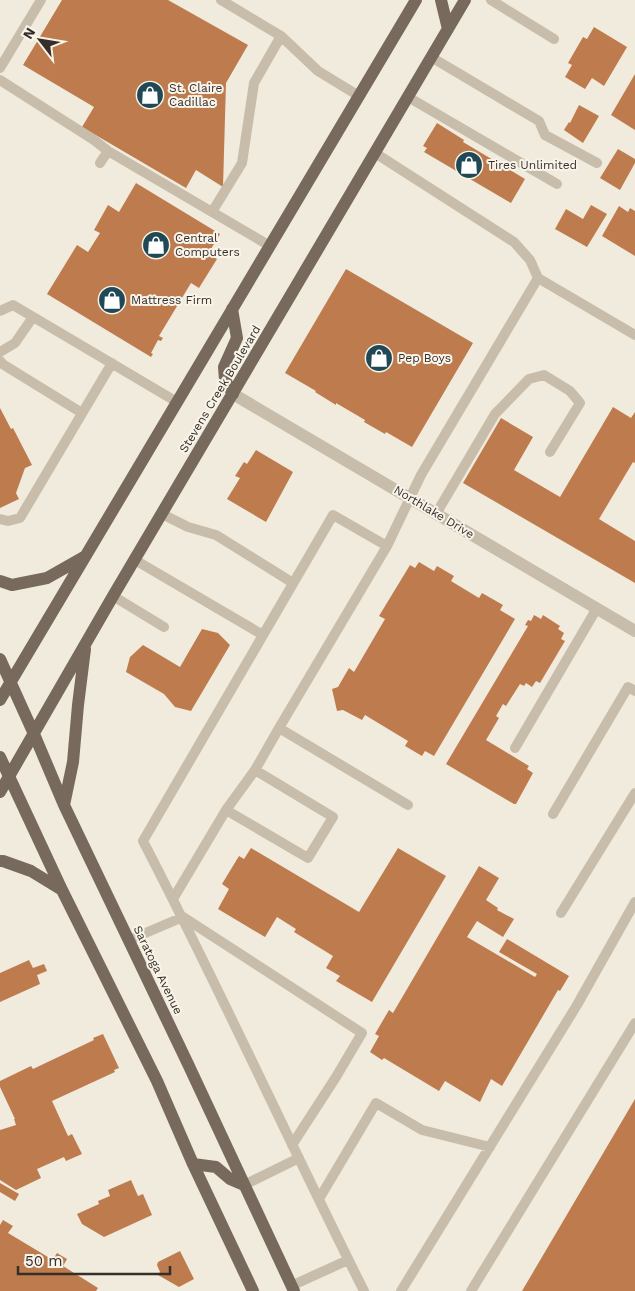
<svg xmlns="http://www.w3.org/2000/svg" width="635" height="1291" font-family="'Work Sans',sans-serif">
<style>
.building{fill:#be7c4e}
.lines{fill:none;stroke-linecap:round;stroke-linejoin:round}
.service{stroke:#c8bdaa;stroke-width:10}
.minor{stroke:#c8bdaa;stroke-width:12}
.primary{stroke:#77695b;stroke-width:12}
.labels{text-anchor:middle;stroke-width:4;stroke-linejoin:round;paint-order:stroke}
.poi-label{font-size:12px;fill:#362f29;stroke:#f9f4ea;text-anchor:start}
.street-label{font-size:12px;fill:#362f29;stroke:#f9f4ea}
</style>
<rect width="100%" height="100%" fill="#f1ebdd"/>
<path class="building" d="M62 0H168L248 45 226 83 223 187 196 170 186 188 82 127 94 107 23 65Z
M594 27 627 47 604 86 592 78 585 89 565 77 572 65 568 63 583 37 587 39Z
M635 74V130L611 115Z
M579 105 599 116 583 143 564 130 569 122 570 123Z
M437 123 464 140 463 142 525 179 511 203 424 152 427 148 423 146Z
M618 149 635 159V163L620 190 600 178Z
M136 183 220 234 208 254 217 259 199 288 191 283 159 336 163 338 161 341 158 340 151 353 153 354 151 357 47 294 77 245 88 252 100 233 94 230 108 205 119 212Z
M591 205 607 214 587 247 555 229 566 209 583 219Z
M619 206 628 212 630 208 635 211V256L602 236Z
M346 269 473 343 412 447 386 432 385 434 364 422 365 420 336 403V405L315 392 316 391 285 373Z
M613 407 631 418 635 412V463L633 462 599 519 635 541V583L463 483 501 418 533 437 514 470 560 497Z
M0 408 11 429 13 428 32 465 25 468 16 493 19 499 0 508Z
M256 450 293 472 266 522 227 499 240 478 235 476 244 462 247 464Z
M419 562 434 571 437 566 454 576 451 581 479 598 482 593 503 605 500 610 515 619 434 756 425 751 422 756 405 746 408 741 365 715 362 720 343 710 337 711 332 689 338 687 349 668 354 672 385 619 379 616 410 565 415 568Z
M534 615 541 619 543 615 560 626 558 629 564 633 561 639 565 641 540 683 536 681 532 687 526 683 524 686 520 684 506 706 503 704 496 716 499 718 486 740 529 766 527 769 533 773 516 804H514L446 764 528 626 525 625 528 620 531 621Z
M202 629 218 633 230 645 191 711 175 707 164 694 126 672 130 657 143 645 180 667Z
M251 848 359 912 398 848 446 876 372 1002 336 981 340 976 326 968 333 956 294 932 296 929 277 917 265 937 218 909 229 889 222 884 239 856 244 859Z
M479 866 499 878 486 900 498 908 497 910 514 919 503 937 477 921 467 937 535 977 537 974 499 952 507 939 569 976 560 991 558 990 502 1086 491 1079 480 1102 445 1081 439 1091 384 1058 382 1060 370 1052 379 1036 375 1034 389 1010 393 1013Z
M29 960 33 968 44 964 47 971 37 975 40 984 0 1002V973Z
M103 1034 119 1068 114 1070 115 1072 52 1101 68 1136 72 1134 82 1154 66 1161 64 1157 37 1169 41 1178 16 1190 0 1180V1130L16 1125 14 1119H15L0 1087V1081L31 1066 33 1069 94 1040 93 1038Z
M635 1099V1291H522Z
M131 1180 138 1196 143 1194 152 1215 104 1237 82 1224 77 1214 99 1204 98 1201 110 1196 108 1190Z
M0 1183 19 1194 15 1201 0 1192Z
M3 1220 13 1226 8 1233 53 1260 57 1253 67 1259 63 1266 98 1288 96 1291H0V1225Z
M180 1251 194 1279 179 1287 158 1275 160 1272 157 1265 158 1262Z"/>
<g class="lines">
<path class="service" d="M221 0 281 36 318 71 359 96
M491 0 554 39
M431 57 539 121 545 135 597 163
M0 68 41 0
M0 80 94 140 108 151 270 246
M408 97 557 184
M100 163 108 151
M212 212 242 163 254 83 281 36
M538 278 635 335
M0 311 13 305 177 402
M0 352 15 343 33 317
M0 361 4 365 82 413
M162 514 188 527 216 535 293 583
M436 514 495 414 529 379 544 375 570 391 580 403 550 452
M0 519 8 521 20 518 112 363
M135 560 263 635
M113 596 164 627
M279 728 387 546 421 475 538 278 530 260 514 242 375 153
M515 748 597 608
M226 810 308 858 333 817 255 770
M553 814 628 687 635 691
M173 899 226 810 255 770 279 728 408 805
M561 913 635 793
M129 940 183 917 362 1033 336 1077 292 1145
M244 1185 299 1158
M319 1199 376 1103 422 1130 490 1147
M291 1286 348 1260
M364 1291C289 1142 220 989 143 841L333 515 387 546
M401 1291 577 1005 635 902
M471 1291 635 1023"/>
<path class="minor" d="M233 394 635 631"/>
<path class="primary" d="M441 0 448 29
M232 309 237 338 224 367 225 380 233 394
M0 581 12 585 47 578 84 557
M0 659 34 734 64 805 188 1064 294 1291
M0 700 416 0
M0 757 62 890 157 1081 193 1164 253 1291
M0 792 113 596 465 0
M64 805 73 762 78 705 85 649
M0 861H3L31 871 62 890
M193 1164 216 1167 230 1179 244 1185"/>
</g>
<defs>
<g id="shop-disc" transform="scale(1.4375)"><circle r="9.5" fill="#214955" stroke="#f9f4ea"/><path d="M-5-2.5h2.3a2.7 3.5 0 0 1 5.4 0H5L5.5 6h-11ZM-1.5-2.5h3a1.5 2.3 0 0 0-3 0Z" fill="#fff"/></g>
</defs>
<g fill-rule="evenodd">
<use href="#shop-disc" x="150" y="95"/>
<use href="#shop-disc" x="469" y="165"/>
<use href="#shop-disc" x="156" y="245"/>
<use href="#shop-disc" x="112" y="300"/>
<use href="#shop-disc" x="379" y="358"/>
</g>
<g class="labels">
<g class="poi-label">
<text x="169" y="92">St. Claire<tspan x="169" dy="14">Cadillac</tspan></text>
<text x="488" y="169">Tires Unlimited</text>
<text x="175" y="242">Central<tspan x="175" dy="14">Computers</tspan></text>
<text x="131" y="304">Mattress Firm</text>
<text x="398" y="362">Pep Boys</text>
</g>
<g class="street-label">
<text transform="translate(220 389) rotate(-59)" y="4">Stevens Creek Boulevard</text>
<text transform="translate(434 512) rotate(31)" y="4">Northlake Drive</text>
<text transform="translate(158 970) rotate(64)" y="4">Saratoga Avenue</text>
</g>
</g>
<g transform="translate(40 40) rotate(301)" stroke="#f9f4ea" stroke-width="4" paint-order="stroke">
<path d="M0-4L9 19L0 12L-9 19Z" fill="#362f29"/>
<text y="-8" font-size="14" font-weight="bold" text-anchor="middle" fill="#362f29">N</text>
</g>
<path d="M18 1266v8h152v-8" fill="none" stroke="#362f29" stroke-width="2.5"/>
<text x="25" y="1266" font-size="15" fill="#362f29" stroke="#f9f4ea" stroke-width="4" paint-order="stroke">50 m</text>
</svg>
